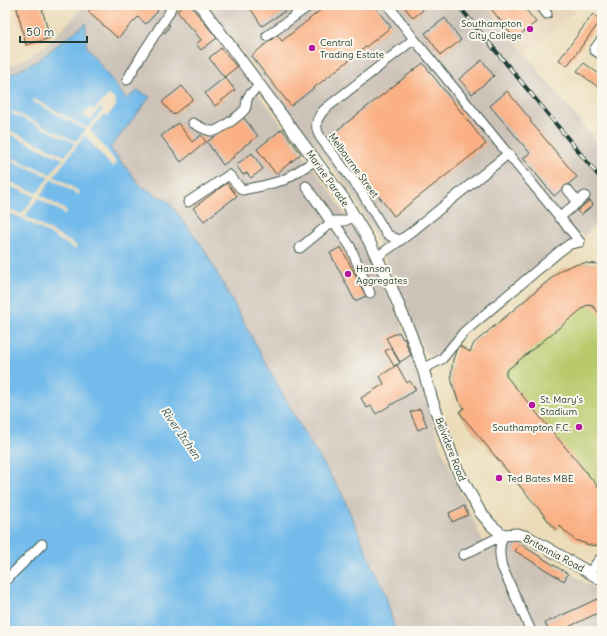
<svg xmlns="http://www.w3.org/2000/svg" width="607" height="636" font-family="Delius,sans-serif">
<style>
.built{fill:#e5d1b5}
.industrial{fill:#ccc2b8}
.green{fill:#b9ca6d;stroke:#6c8450}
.water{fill:#73bbeb;stroke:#497c90}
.pier{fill:#ebddba}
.building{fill:#fab084}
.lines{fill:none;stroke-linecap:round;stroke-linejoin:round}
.minor-casing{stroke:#3e5548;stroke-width:11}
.major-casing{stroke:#3e5548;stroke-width:13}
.minor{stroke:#fff;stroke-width:9}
.major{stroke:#fff;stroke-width:11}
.rail-casing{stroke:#1f3d34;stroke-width:4}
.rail{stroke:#fbf7ec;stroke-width:2.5;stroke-dasharray:8;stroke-linecap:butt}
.poi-dot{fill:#b5179e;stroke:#fbf7ec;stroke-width:1.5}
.labels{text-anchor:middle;stroke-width:4;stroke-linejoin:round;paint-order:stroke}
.poi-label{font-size:10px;fill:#1f3d34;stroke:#fbf7ec;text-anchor:start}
.street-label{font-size:10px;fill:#1f3d34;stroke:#fbf7ec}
.water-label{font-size:11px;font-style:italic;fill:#345c62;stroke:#fbf7ec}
</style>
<rect width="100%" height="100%" fill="#fbf7ec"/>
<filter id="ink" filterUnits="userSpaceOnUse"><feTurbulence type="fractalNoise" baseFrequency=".025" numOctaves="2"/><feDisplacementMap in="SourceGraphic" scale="8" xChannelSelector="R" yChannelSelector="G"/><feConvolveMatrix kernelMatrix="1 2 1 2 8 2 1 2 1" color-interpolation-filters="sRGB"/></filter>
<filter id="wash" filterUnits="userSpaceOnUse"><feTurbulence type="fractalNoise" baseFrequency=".012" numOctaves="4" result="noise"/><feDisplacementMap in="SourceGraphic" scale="16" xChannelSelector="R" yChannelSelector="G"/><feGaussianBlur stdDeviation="0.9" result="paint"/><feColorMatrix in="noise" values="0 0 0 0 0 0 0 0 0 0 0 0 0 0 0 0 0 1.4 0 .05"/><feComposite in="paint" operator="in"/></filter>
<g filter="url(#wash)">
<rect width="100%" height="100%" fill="#ebddba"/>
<path class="built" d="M486 5H583L525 54Z"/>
<path class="industrial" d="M86 5H193L276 117 331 192 363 245 401 322 441 448 487 551 519 542 602 593V631H395L386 597 341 492 301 428 203 247 167 200 158 196 141 186 110 148 150 97 138 91 126 99 86 46 85 23 37 61 5 77V67L15 64 45 46Z
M205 5H486L602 149V219L584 236 582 233 564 247 461 332 458 330 443 353 433 356 428 354 424 351 379 244 351 191Z"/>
<path class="green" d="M585 263 597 264 602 266V546C583 544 574 540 560 526L556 530 459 412 464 408C457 399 451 387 451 376 451 367 456 354 458 345L470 352 474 343 561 270Z"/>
<path class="water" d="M86 23V46L126 99 138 91 150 97 110 148 141 186 158 196 167 200 203 247 301 428 341 492 386 597 395 631H5V77L37 61Z"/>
<path class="pier" d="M109 95 116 101 115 103 117 105 107 116 104 114 90 130 117 163 112 167 85 135 54 176 80 192 78 195 52 179 40 195 67 211 65 214 38 198 25 216 77 246 75 249 20 217 5 212V208L22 214 35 196 5 184V180L37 193 49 177 5 158V155L51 174 63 159 5 132V128L65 156 75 143 11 113 12 111 76 141 86 130 32 101 34 99 87 128 103 110 100 108 90 120 87 117 86 118 83 115 90 108 93 111Z"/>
<g id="blocks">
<path class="building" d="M16 5H41L50 38 26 45Z
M94 5H151L158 11 146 24 138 17 118 38 88 12Z
M184 5H190L217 38 201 50 196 44 201 40 191 27 190 28 177 11Z
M248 5H281L285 11 262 26Z
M327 5H373L391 27 291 106 251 56 277 35 282 41Z
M403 5H420L423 10 413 18Z
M488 5H522L536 22 515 39Z
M593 14 601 20 567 66 559 60Z
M445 18 461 40 441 55 425 33Z
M165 22 170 25 165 33 161 30Z
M221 48 237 67 224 77 209 58Z
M482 60 494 76 472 94 459 79Z
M423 63 486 144 394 216 331 135Z
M584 63 602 76V81L598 87 577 71Z
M225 77 235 90 215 106 205 93Z
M182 86 193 99 173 115 162 102Z
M507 91 531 120 530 121 577 177 554 196 523 158 530 153 490 106Z
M243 117 258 136 244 146V147L233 156 234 157 223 165 207 142 229 126Z
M178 123 192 142 201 135 206 142 181 162 161 136Z
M282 129 301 154 276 174 257 149Z
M252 153 263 169 251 178 247 173 243 175 236 165Z
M227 183 237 196 204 221 193 208Z
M590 200 593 205 581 215 577 211Z
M341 247 366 296 355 301 330 253Z
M585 263 597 264 602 266V317L593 306 587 305 506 371V376L600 489H602V546L589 545 575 540 566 532 560 526 556 530 459 412 464 408 459 402 453 387 451 375 453 360 458 345 470 352 474 343 561 270 573 265Z
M399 332 403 339 404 338 411 355 400 362 386 338Z
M391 348 400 363 394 366 385 351Z
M397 365 407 383 410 381 416 390 376 414 371 406 367 408 361 398 384 384 380 376Z
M420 409 427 426 418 430 410 412Z
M464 506 468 515 452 522 449 513Z
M520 544 568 574 564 581 515 551Z
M597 599 602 611 560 631H549L545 623Z"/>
</g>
</g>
<g filter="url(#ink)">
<use href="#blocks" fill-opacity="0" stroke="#3e5548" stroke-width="1"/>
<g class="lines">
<g class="minor-casing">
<path id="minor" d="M388 5 414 39 580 242 570 244 560 251 464 332 442 359 423 369
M540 5 547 14
M267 36 310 5
M602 39 594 50 602 55
M127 80 143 53 169 13 172 5
M193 123C199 126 207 132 214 131 220 130 242 114 245 109 247 106 246 103 247 100 248 94 255 90 260 86
M306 186 330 221H344L354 217
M568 190 578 202
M188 202 229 175 242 190 262 186 284 180 316 160
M559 218 585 196
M401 240C395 239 391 237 386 233L361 191 320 137C314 126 316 118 325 109L414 39
M300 248 333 221 350 246 370 293
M377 257 409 234 508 154
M503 535C499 548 499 553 502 567L531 631
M463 555 503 535
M589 573 600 559 602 558
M5 581 42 544"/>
</g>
<g class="major-casing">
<path id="major" d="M200 5 344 199 369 241 392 289 411 335 423 369 432 400 456 467 480 512 492 526 503 535 517 534 528 537 602 580"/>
</g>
<use href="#minor" class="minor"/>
<use href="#major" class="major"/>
<g class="rail-casing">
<path id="rail" d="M458 5 602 180"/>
</g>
<use href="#rail" class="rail"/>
</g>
</g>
<g class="poi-dot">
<circle cx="530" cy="29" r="4"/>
<circle cx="312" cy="48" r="4"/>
<circle cx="348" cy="274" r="4"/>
<circle cx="532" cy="405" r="4"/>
<circle cx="579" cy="427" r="4"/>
<circle cx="499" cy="478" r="4"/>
</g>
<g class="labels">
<g class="poi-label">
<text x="522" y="27" text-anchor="end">Southampton<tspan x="522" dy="12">City College</tspan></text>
<text x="320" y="46">Central<tspan x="320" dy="12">Trading Estate</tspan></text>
<text x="356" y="272">Hanson<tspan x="356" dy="12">Aggregates</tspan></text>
<text x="540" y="403">St. Mary's<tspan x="540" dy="12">Stadium</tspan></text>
<text x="571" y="431" text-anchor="end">Southampton F.C.</text>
<text x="507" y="482">Ted Bates MBE</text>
</g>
<g class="street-label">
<text transform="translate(354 165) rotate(54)" y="4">Melbourne Street</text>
<text transform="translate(328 178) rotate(55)" y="4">Marine Parade</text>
<text transform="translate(451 449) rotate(69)" y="4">Belvidere Road</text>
<text transform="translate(554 553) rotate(28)" y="4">Britannia Road</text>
</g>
<g class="water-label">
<text transform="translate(181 433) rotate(55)" y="4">River Itchen</text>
</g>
</g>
<rect width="607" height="636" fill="none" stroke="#fbf7ec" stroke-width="20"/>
<path d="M20 36v6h67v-6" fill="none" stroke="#1f3d34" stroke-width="2"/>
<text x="26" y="36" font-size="12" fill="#1f3d34" stroke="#fbf7ec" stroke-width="3" paint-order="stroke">50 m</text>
</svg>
